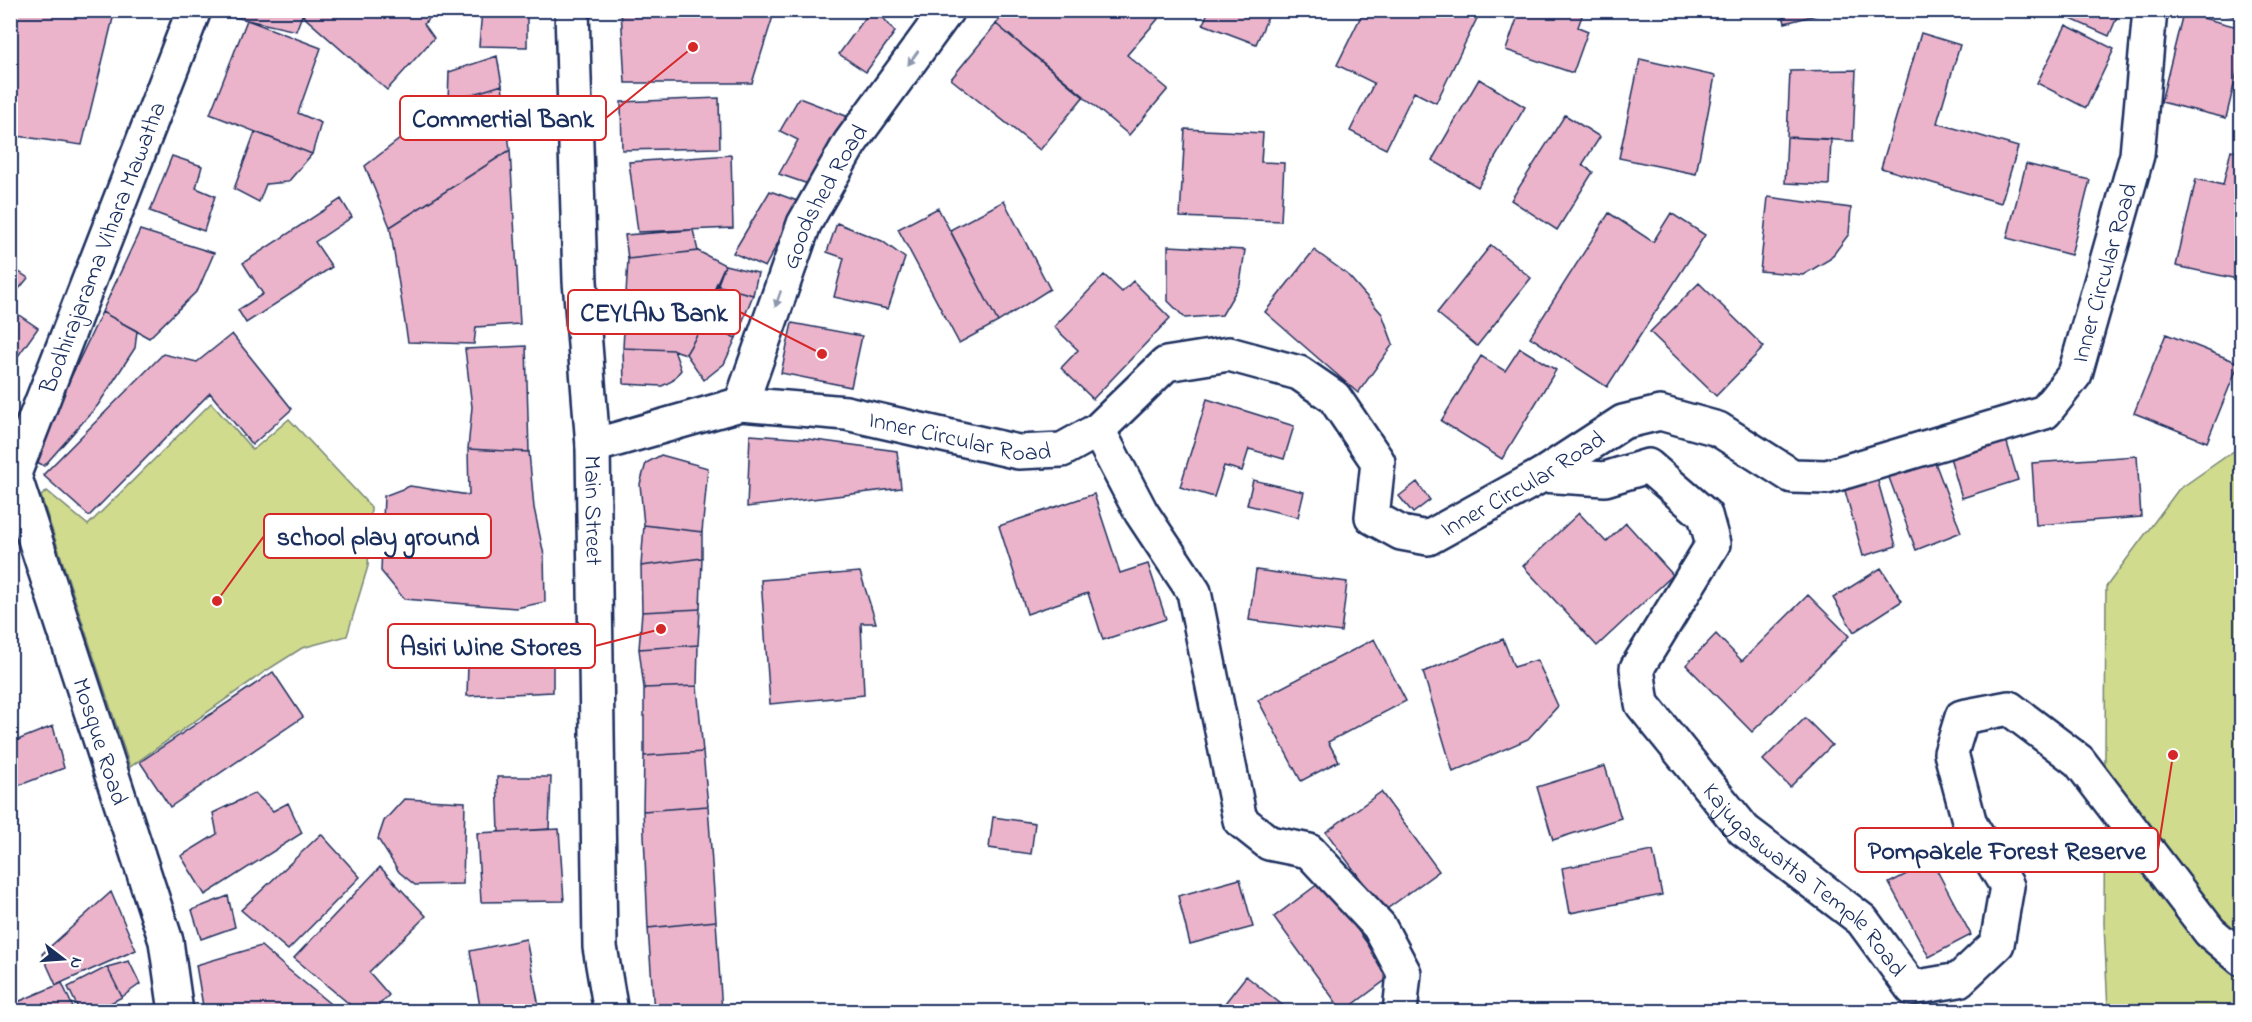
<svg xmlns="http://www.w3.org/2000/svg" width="2252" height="1022" font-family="'Indie Flower',sans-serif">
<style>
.green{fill:#d0db8e;stroke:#768576;stroke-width:1.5}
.building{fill:#ebb4ca;stroke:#1b2f5e;stroke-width:1.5}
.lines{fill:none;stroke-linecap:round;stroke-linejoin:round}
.minor-casing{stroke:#1b2f5e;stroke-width:38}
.major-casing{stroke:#1b2f5e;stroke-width:38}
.highway-casing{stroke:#1b2f5e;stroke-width:38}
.minor{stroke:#fff;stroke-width:33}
.major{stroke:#fff;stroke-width:33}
.highway{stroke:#fff;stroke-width:33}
.oneway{fill:#8d97ae}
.labels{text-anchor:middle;stroke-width:6;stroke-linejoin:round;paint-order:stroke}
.street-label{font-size:24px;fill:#1b2f5e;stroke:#fff}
.leader{fill:none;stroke:#d62828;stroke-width:2}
.callout-dot{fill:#d62828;stroke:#fff;stroke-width:2}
.callout{fill:#fff;stroke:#d62828;stroke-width:2}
.callout-label{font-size:26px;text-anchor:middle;font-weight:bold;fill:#1b2f5e}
</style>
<rect width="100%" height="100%" fill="#fff"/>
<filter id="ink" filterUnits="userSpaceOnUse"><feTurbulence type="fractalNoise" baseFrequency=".0167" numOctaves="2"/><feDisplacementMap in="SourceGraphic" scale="12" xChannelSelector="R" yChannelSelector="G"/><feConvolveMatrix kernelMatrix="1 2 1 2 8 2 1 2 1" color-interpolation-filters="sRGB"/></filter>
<g filter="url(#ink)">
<path class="green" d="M211 403 253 450 289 419 371 507 368 566 347 636 302 648 264 672 130 767 41 496 47 491 88 525Z
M2241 446V1011H2108L2104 924 2106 587 2178 490Z"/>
<path class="building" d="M10 10H115L82 145 10 135Z
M226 10H304L296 31 225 15Z
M307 10H436L424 24 434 38 387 90 303 16Z
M482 10H527V47L479 46Z
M621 10H775L752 83H625Z
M871 10H877L895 32 866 72 839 54Z
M1007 10H1148L1158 19 1127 55 1168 89 1129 135 996 24Z
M1209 10H1271L1256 44 1203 24Z
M1364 10H1409L1424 18 1428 10H1481L1436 103 1414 92 1386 149 1350 131 1374 83 1337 65Z
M1520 10H1584L1578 27 1588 31 1573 73 1506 50Z
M1782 10H1835L1785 23Z
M2067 10H2120L2109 36 2064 16Z
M2206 10H2242V18Z
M2183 13 2242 28V52L2226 118 2161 102Z
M247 20 321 48 298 113 321 123 312 154 210 114Z
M996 24 1084 96 1040 150 951 79Z
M2066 25 2114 49 2086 108 2037 83Z
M1921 33 1960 45 1937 123 2018 147 2001 203 1881 168Z
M497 56 502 85 448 102 449 72Z
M1640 59 1715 76 1696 174 1619 158Z
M1856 70 1853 141 1787 137 1790 71Z
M1479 79 1525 107 1478 187 1432 160Z
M502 85 510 150 390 227 365 166 448 102Z
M719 98 720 148 622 150 621 102Z
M799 98 846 116 811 185 779 174 798 140 780 131Z
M1565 115 1600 137 1582 165 1593 172 1557 230 1511 200Z
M1185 129 1263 133 1261 162 1284 163 1281 221 1180 217Z
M255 132 312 154 288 182 266 184 259 202 234 189Z
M1787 137 1831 139 1829 185 1785 183Z
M510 150 520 324 476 327 474 344 408 342 390 227Z
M2231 150 2242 153V280L2176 266 2196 179 2223 185Z
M731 155 733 228 638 232 629 162Z
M172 156 202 166 196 188 215 196 204 231 150 211Z
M2026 164 2090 180 2071 255 2007 238Z
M770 191 800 202 765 267 733 253Z
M1768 197 1851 208 1849 234 1830 259 1803 275 1760 271Z
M341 199 352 217 315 242 332 267 246 323 238 310 263 294 243 263Z
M1004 201 1050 289 998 322 950 230Z
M938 208 998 322 959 343 898 229Z
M1609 213 1653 242 1671 213 1705 235 1607 387 1530 337Z
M837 223 882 241 905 258 888 309 834 297 844 258 827 252Z
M140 230 214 253 198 290 149 338 102 312Z
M693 230 698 251 628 259 625 235Z
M1491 245 1531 278 1477 346 1437 313Z
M1168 246 1245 250 1240 284 1222 315 1185 318 1168 301Z
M1314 250 1347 274 1382 314 1393 344 1358 393 1265 312Z
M698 251 725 265 703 325 686 354 674 350 623 348 628 259Z
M725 265 758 273 753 295 716 285Z
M10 266 28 278 10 300Z
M1104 275 1122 292 1133 281 1170 318 1093 399 1061 368 1078 350 1054 327Z
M1699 283 1764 347 1716 396 1650 332Z
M716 285 753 295 736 338 703 325Z
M10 309 38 328 16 359 10 354Z
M102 312 137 331 135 348 98 405 44 466 32 459Z
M792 323 862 336 851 387 781 373Z
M703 325 736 338 724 364 704 380 686 354Z
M232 334 292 409 252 445 210 393 89 516 43 475 163 354 197 362Z
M2166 334 2239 363 2207 442 2134 413Z
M526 346 529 452 468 449 472 407 465 349Z
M623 348 674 350 681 370 672 381 662 386 624 384Z
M1520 348 1556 370 1502 459 1441 421 1481 356 1505 371Z
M1207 399 1294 426 1284 459 1249 449 1242 471 1224 466 1214 497 1180 487Z
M750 435 808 439 897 451 901 488 747 507Z
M2005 436 2018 480 1962 498 1949 454Z
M468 449 529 452 534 508 544 555 545 602 516 608 404 599 381 571 384 496 410 486 469 495Z
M661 455 708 468 702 532 644 525 640 484 646 463Z
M2137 456 2141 517 2036 525 2032 463Z
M1933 457 1961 532 1916 550 1888 475Z
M1877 478 1896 546 1863 556 1844 487Z
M1253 480 1304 492 1298 517 1247 505Z
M1417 482 1430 500 1413 513 1399 496Z
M1094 494 1120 573 1148 564 1166 619 1103 640 1088 593 1027 614 999 526Z
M1579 513 1606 542 1626 523 1673 575 1597 646 1523 566Z
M644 525 702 532V558L641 566Z
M702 558 700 609 642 612 641 566Z
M1881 568 1902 601 1854 632 1833 598Z
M1256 570 1347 582 1341 632 1249 620Z
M860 572 876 623H861L864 695 770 704 761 580Z
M1808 595 1849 636 1752 732 1686 665 1716 634 1742 661Z
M700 609 698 645 639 649 642 612Z
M553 632V692L467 696 469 633Z
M1374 639 1406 701 1328 742 1339 761 1301 781 1258 700Z
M1503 639 1514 667 1537 660 1558 706 1528 739 1453 772 1423 672Z
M698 645 697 686 644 688 639 649Z
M273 672 303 717 170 807 140 762Z
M697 686 703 752 644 756V688Z
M1805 718 1832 745 1790 787 1763 760Z
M53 726 64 768 10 789V743Z
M703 752 708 806 643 811 644 756Z
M1605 766 1621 818 1553 840 1537 787Z
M497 777H551L549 829 499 832Z
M1381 792 1439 871 1384 911 1326 832Z
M255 793 273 811 288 803 302 833 205 895 181 856 217 834 213 813Z
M404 799 465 802 463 884 415 885 399 872 378 839 384 821Z
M708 806 716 921 648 928 643 811Z
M993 817 1035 823 1031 854 989 848Z
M559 829 564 901 481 902 477 833Z
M321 834 360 877 288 950 241 910Z
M1653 851 1662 895 1570 913 1562 868Z
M1932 861 1971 935 1929 957 1889 883Z
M380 867 426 916 369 972 389 995 372 1012H359L294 958Z
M1240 879 1253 927 1190 944 1178 896Z
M1322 881 1391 976 1343 1012 1274 917Z
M111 892 136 950 56 985 42 954Z
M228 896 235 927 201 939 192 910Z
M716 921 722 1012H654L648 928Z
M526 939 540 1012H481L470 951Z
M261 946 284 966 340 1012H204L196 965Z
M129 961 140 984 122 997 107 967Z
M107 967 122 997 94 1012H80L68 987Z
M1246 976 1291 1012H1218Z
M62 983 75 1012H17L13 1004Z"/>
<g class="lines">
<g class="minor-casing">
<g id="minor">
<path id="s1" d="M741 404 846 413 1018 452 1062 450 1098 430 1166 364 1229 354 1299 373 1334 397 1378 462 1372 517 1401 533 1428 538 1542 475 1623 422 1660 413 1718 429 1792 476 1827 477 2045 412 2075 374 2137 155 2150 10"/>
<path d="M1098 430 1141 512 1194 592 1240 820 1269 843 1309 851 1379 926 1404 973 1400 1012"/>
<path id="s2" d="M14 475 166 941 176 1012"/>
<path id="s3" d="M1542 475 1605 479 1648 466 1705 515 1713 544 1637 668 1642 704 1744 830 1862 920 1912 988 1959 980 1997 944 2007 886 1970 824 1951 753 1962 717 2009 708 2079 761 2210 932 2242 959"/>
<path id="s4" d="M10 484 194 10"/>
</g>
</g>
<g class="major-casing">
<g id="major">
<path id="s5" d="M593 446 741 404 804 224 850 143 947 10"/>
</g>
</g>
<g class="highway-casing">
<g id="highway">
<path id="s6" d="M572 10 580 281 593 446 600 947 611 1012"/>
</g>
</g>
<use href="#minor" class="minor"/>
<use href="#major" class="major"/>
<use href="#highway" class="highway"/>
</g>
<defs><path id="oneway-solid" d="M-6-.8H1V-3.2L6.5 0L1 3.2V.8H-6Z" transform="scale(1.5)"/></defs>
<g class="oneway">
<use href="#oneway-solid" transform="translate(913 58) rotate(126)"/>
<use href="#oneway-solid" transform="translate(778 299) rotate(109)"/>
</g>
</g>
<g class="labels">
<g class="street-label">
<text dy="8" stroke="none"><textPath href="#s5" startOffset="378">Goodshed Road</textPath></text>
<text dy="8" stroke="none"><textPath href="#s4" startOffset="254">Bodhirajarama Vihara Mawatha</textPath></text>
<text dy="8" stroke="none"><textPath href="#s1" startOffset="1664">Inner Circular Road</textPath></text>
<text dy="8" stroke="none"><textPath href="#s1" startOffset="222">Inner Circular Road</textPath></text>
<text dy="8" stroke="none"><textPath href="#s1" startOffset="944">Inner Circular Road</textPath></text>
<text dy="8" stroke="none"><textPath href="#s6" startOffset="501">Main Street</textPath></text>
<text dy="8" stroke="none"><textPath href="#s2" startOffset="280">Mosque Road</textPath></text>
<text dy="8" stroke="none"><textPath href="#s3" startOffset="636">Kajugaswatta Temple Road</textPath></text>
</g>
</g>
<path class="leader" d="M693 47L606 118M822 354L740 312M217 601L264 536M661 629L595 646M2173 755L2158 850"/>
<g class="callout-dot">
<circle cx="693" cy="47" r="6"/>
<circle cx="822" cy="354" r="6"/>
<circle cx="217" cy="601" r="6"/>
<circle cx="661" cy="629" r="6"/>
<circle cx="2173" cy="755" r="6"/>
</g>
<g class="callout">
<rect x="400" y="96" width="206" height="44" rx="6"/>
<rect x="568" y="290" width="172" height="44" rx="6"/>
<rect x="264" y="514" width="227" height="44" rx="6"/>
<rect x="388" y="624" width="207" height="44" rx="6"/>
<rect x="1855" y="828" width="303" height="44" rx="6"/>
</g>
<g class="callout-label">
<text x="503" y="127">Commertial Bank</text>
<text x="654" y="321">CEYLAN Bank</text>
<text x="378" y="545">school play ground</text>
<text x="491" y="655">Asiri Wine Stores</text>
<text x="2007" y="859">Pompakele Forest Reserve</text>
</g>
<rect width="2252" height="1022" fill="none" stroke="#fff" stroke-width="36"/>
<rect x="18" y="18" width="2216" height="986" fill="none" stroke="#1b2f5e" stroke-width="2" filter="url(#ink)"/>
<g transform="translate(63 959) rotate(107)" stroke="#ffffff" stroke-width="4.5" paint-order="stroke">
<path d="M0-4.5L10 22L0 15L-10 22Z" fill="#1b2f5e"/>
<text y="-9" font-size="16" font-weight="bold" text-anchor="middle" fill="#1b2f5e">N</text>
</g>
</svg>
